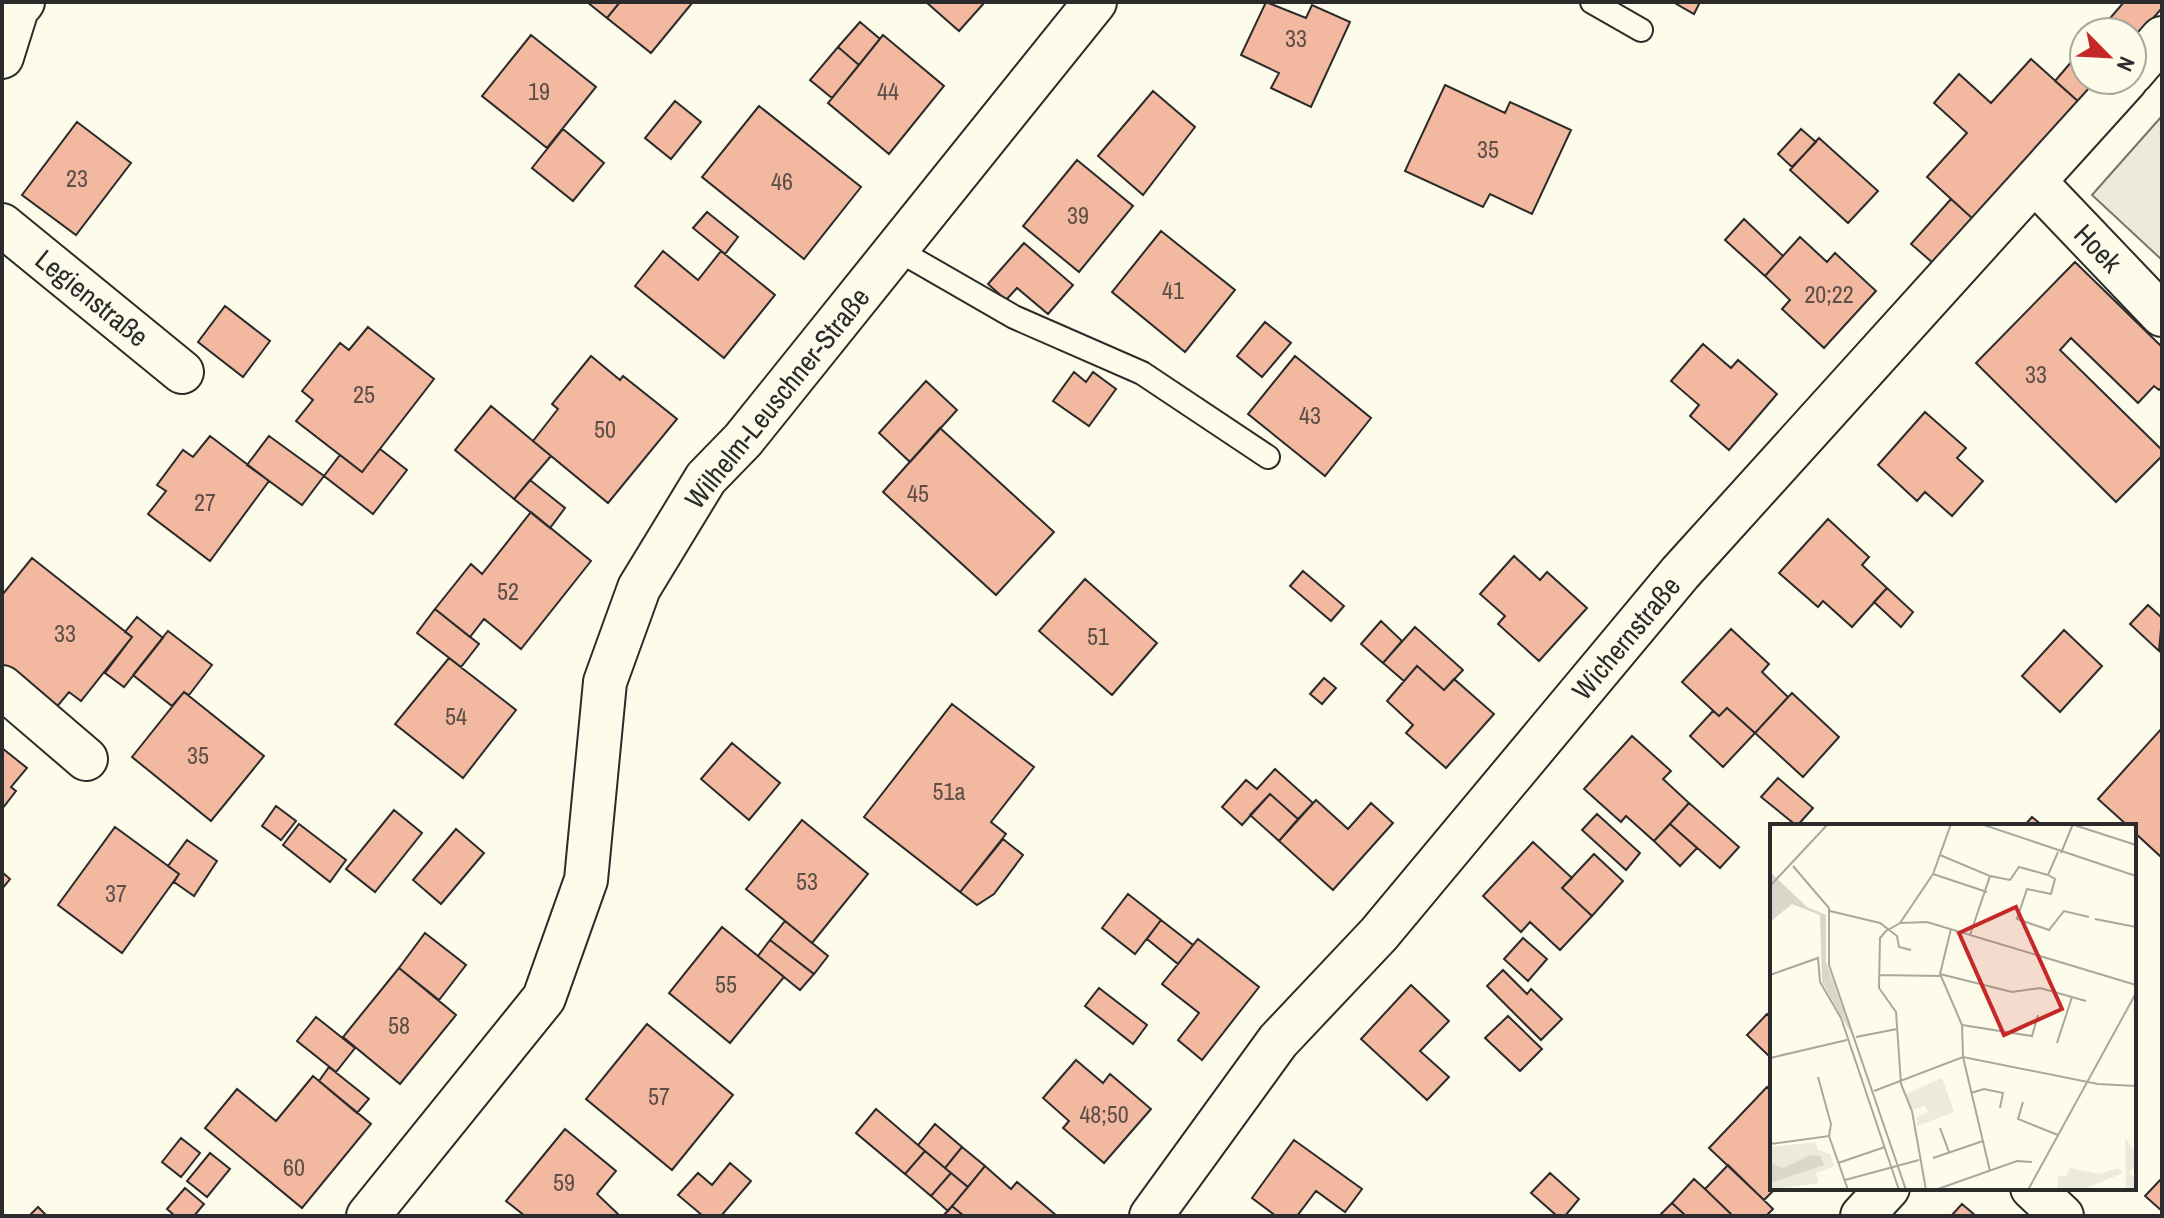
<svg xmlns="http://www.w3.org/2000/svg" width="2164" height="1218" font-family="'Archivo Narrow',sans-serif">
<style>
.green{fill:#ecebdb;stroke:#74746e;stroke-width:2}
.building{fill:#f2b8a0;stroke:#2b2b2b;stroke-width:2}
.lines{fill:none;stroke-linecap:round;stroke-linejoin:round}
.service-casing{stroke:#2b2b2b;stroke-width:26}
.minor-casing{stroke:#2b2b2b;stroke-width:46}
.service{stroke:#fdfbea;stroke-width:22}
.minor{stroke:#fdfbea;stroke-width:42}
.labels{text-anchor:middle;stroke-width:6;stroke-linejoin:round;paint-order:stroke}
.number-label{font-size:24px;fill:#5d4e48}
.street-label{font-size:28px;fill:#2b2b2b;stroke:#fdfbea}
.inset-road{fill:none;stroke:#a9a89e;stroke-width:2}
.view{fill:#c62828;fill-opacity:0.15;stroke:#c62828;stroke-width:4}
.inset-edge{fill:none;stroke:#2b2b2b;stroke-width:4}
</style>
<rect width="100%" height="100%" fill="#fdfbea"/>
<path class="green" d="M2162 116V260L2092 195Z"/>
<path class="building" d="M587 2H620L607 18Z
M620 2H693L651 53 607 18Z
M926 2H985L959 31Z
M1266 2 1306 18 1312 5 1350 22 1311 107 1271 88 1279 73 1241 55Z
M1673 2H1700L1694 14Z
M2124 2H2162V8L2132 42V32H2098Z
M860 22 880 39 859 65 838 47Z
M531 35 596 87 547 148 482 96Z
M883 35 944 86 889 154 828 103Z
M838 47 859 65 832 98 810 80Z
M2084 47V80H2099L2079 102 2055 81Z
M2031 59 2079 102 1973 219 1927 177 1967 133 1934 103 1959 74 1991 103Z
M1445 85 1505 113 1510 102 1571 130 1532 214 1490 194 1483 207 1405 171Z
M1153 91 1195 127 1143 195 1098 156Z
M675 101 701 122 671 159 645 138Z
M759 106 861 187 804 259 702 177Z
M77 122 131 163 76 235 22 195Z
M563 129 604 163 573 201 532 168Z
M1801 129 1816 142 1792 167 1778 154Z
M1819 138 1878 191 1848 223 1790 170Z
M1077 160 1133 206 1079 272 1023 226Z
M1951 199 1973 219 1933 263 1911 244Z
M707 212 738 237 725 254 693 228Z
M1744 219 1783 256 1765 276 1725 240Z
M1161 231 1235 290 1185 352 1112 292Z
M1800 237 1827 262 1835 253 1876 291 1824 348 1782 309 1790 300 1765 276Z
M1024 243 1073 285 1048 314 1017 288 1006 300 988 284Z
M663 251 698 280 721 251 775 295 724 358 635 286Z
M2075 262 2162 347V387L2159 390 2154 386 2138 403 2071 338 2060 350 2162 450V456L2116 502 1976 363Z
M225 306 270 341 243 377 198 342Z
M1265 322 1291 343 1262 377 1237 356Z
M368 327 434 379 362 472 296 421 313 400 302 391 340 343 349 350Z
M1703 344 1731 368 1738 360 1777 394 1729 450 1690 416 1699 405 1671 381Z
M591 356 620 380 623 376 677 419 608 503 533 441 558 409 552 404Z
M1295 356 1371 418 1325 476 1248 414Z
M1074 372 1086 382 1093 372 1116 389 1089 426 1053 401Z
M926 381 957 410 910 462 879 433Z
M491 406 551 456 514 499 455 450Z
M1925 412 1966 448 1957 458 1983 481 1952 516 1925 492 1917 501 1878 465Z
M940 428 1054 532 996 595 883 492Z
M210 436 269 481 210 561 148 514 166 491 157 485 183 450 193 457Z
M269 436 324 476 302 505 247 465Z
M380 449 407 470 373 514 324 476 340 455 362 472Z
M530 480 565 508 550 528 514 499Z
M531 512 591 561 521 649 484 619 470 637 435 609 471 564 482 574Z
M1828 519 1869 557 1862 565 1887 588 1852 627 1823 601 1818 607 1779 573Z
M1514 556 1540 580 1547 572 1587 608 1539 661 1498 624 1505 616 1480 594Z
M32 558 132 637 81 701 69 692 55 709 2 667V595Z
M1303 571 1344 606 1331 621 1290 586Z
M1085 579 1157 643 1112 695 1039 631Z
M1887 588 1913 612 1901 627 1874 602Z
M2148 605 2162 618 2159 651 2130 624Z
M435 609 479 644 461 667 417 633Z
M137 617 163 638 124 687 105 673 132 637 125 632Z
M1381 621 1402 641 1383 663 1361 644Z
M1415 627 1463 670 1444 690 1417 666 1404 681 1383 663Z
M1731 629 1769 664 1762 672 1788 697 1755 733 1727 708 1719 716 1682 682Z
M2064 630 2102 666 2060 712 2022 676Z
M168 631 212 665 189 695 184 692 172 706 133 675Z
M449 658 516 710 463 778 395 724Z
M1417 666 1444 690 1454 679 1494 714 1446 768 1406 733 1413 725 1387 701Z
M1324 678 1336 688 1322 704 1310 694Z
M184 692 264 756 211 821 132 757Z
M1792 693 1839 737 1803 777 1755 733Z
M952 704 1034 767 991 822 1006 834 960 892 864 817Z
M1727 708 1755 733 1723 767 1690 736 1713 711 1719 716Z
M2162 728V854L2160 856 2134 832V826H2128L2098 799Z
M1632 736 1671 771 1663 779 1689 803 1654 841 1626 816 1621 822 1584 789Z
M732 743 780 783 749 820 701 779Z
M2 748 27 768 11 787 16 791 2 809Z
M1275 769 1313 803 1298 819 1270 794 1242 825 1222 807 1246 780 1257 789Z
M1778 778 1813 808 1797 826 1761 797Z
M1270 794 1298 819 1279 841 1250 815Z
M1316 800 1348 829 1371 803 1393 823 1333 890 1279 841Z
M1689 803 1739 847 1720 868 1670 824Z
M276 806 296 821 281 840 262 826Z
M394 810 422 833 375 892 346 869Z
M1597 814 1640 853 1626 870 1582 830Z
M2032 817 2043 826H2024Z
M802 820 868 874 812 943 746 889Z
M299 824 346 860 330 882 283 845Z
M1670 824 1697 848 1680 866 1654 841Z
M115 827 179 874 122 953 58 905Z
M456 829 484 853 441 904 413 880Z
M1003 839 1023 855 994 894 977 905 960 892Z
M187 840 217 861 194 896 174 882 179 874 168 866Z
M1533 842 1572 878 1562 888 1592 916 1560 950 1530 922 1521 932 1483 896Z
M1594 854 1623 881 1592 916 1562 888Z
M2 872 10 879 2 889Z
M1128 894 1161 920 1135 954 1102 928Z
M1161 920 1193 945 1178 964 1147 939Z
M785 921 828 956 814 974 770 940Z
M722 927 784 977 730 1043 669 993Z
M425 933 466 965 439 1000 399 968Z
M1523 938 1547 959 1528 981 1504 959Z
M1198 939 1259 987 1202 1060 1178 1040 1199 1013 1162 984Z
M770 940 814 974 800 990 758 956Z
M399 968 456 1015 400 1084 343 1037Z
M1503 970 1527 994 1531 989 1562 1019 1541 1040 1487 986Z
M1411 985 1449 1021 1420 1051 1449 1077 1427 1100 1361 1039Z
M1099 988 1147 1025 1133 1044 1085 1006Z
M1767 1014 1772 1019V1059L1747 1035Z
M1508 1016 1542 1049 1520 1071 1485 1038Z
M316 1017 355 1048 336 1072 297 1041Z
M647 1024 733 1095 672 1170 586 1099Z
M1076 1060 1103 1083 1110 1074 1151 1109 1104 1163 1063 1128 1069 1121 1043 1098Z
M329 1067 369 1099 357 1113 319 1081Z
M313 1076 371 1124 302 1208 205 1128 237 1089 276 1121Z
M1767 1087 1772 1092V1188H1776L1764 1200 1709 1148Z
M876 1109 925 1151 905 1174 856 1133Z
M935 1124 962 1147 945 1168 918 1145Z
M565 1129 616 1171 597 1194 620 1216H525L506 1201Z
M181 1138 200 1153 181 1177 162 1162Z
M1294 1140 1362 1189 1345 1212 1316 1191 1297 1216H1276L1252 1198Z
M962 1147 985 1166 968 1187 945 1168Z
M925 1151 951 1173 931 1196 905 1174Z
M210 1153 230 1169 207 1197 187 1181Z
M730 1163 751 1181 721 1216H703L678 1195 698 1173 712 1185Z
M1728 1165 1773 1209 1766 1216H1733L1705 1189Z
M985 1166 1011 1189 1017 1182 1057 1216H964L952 1206Z
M951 1173 968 1187 948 1211 931 1196Z
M1550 1173 1579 1199 1565 1216H1557L1531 1193Z
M2162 1178V1211L2145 1196Z
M1694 1179 1705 1189 1733 1216H1686L1672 1203Z
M185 1188 204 1204 194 1216H175L167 1209Z
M1672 1203 1686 1216H1659Z
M1962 1204 1976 1216H1951Z
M952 1206 964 1216H943Z
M38 1207 47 1216H29Z"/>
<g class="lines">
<g class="service-casing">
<path id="service" d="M1592 2 1641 30
M896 249 1014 317 1142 373 1268 457"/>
</g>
<g class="minor-casing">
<path id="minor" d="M2 57 17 9 23 2
M2132 73 2162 38
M2035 182 2162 315
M2 225 182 372
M2 687 86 759
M2032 1188 2062 1216
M368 1216 544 998 586 880 605 682 639 588 706 478 743 440 1095 2
M1151 1216 1278 1041 1379 934 1680 573 2126 80
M1862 1216 1888 1188"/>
</g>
<use href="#service" class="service"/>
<use href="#minor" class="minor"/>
</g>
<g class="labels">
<g class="number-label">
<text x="1296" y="47">33</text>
<text x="539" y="100">19</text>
<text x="888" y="100">44</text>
<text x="1488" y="158">35</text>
<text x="77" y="187">23</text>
<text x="782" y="190">46</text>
<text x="1078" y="224">39</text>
<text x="1173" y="299">41</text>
<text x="1829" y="303">20;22</text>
<text x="2036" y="383">33</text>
<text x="364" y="403">25</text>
<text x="1310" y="424">43</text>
<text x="605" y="438">50</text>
<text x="918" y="502">45</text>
<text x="205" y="511">27</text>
<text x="508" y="600">52</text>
<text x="65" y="642">33</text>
<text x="1098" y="645">51</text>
<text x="456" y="725">54</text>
<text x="198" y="764">35</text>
<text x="949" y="800">51a</text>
<text x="807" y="890">53</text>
<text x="116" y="902">37</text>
<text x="726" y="993">55</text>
<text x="399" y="1034">58</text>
<text x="659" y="1105">57</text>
<text x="1104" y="1123">48;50</text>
<text x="294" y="1176">60</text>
<text x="564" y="1191">59</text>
</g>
<g class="street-label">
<text transform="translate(2098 248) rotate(46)" y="10">Hoek</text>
<text transform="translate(92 298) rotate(39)" y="10">Legienstraße</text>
<text transform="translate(777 398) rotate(-51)" y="10">Wilhelm-Leuschner-Straße</text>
<text transform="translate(1626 638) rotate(-50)" y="10">Wichernstraße</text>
</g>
</g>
<g transform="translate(1770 824)">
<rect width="366" height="366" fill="#fdfbea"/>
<path d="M172 254 184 288 147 302V293L158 288 155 282 143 286 136 270ZM355 314 366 328V342L358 349 366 354V366H356ZM46 318 48 326 60 330 64 342 46 349 49 359 0 366V323ZM300 344 329 350 348 344 353 349 311 366 287 364 288 351 296 353Z" fill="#ecebdb"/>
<path d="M0 48 37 83 56 91V138L82 211 52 158 50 91 22 80 0 98ZM41 331 50 332 54 341 0 359V339L13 344Z" fill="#d8d7c9"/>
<path class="inset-road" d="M211 0 366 52M301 0 366 21M291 29 303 0M170 31 220 52 200 111M23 42 59 84V141L136 366M163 50 217 68M278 51 285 55 281 70 257 65 247 95 279 106 294 87 319 93M220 52 240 56 249 43 278 51 288 28M0 62 58 0M60 87 110 99 127 112 129 123 141 126M325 95 366 103M130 99 157 98 366 161M181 105 170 150 192 201 193 233 220 347M116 107 110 114 109 164 126 188 131 260 142 287 156 366M116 107 130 99 163 50 181 0M170 150 242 168 270 164 316 177M0 151 48 134 50 158 71 194 129 366M110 151 171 152M192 201 262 212 268 191M86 213 127 205M287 219 302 173M0 234 77 216M48 253 61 300 59 312M104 267 193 233 328 260 366 262M201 269 214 265 233 269 230 284M253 278 248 295 288 311M170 304 179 328M0 320 59 312 78 366M163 334 213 317M68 339 115 323M75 356 149 336M165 366 247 337 262 338M258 366 366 169"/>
<path class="view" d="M246 83 292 185 234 211 189 109Z"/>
<rect width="366" height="366" class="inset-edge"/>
</g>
<rect width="2164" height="1218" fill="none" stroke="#2b2b2b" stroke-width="8"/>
<g transform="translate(2108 56) rotate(114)"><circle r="38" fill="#fdfbea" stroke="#a9a89e" stroke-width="2"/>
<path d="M0-6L14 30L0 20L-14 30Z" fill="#c62828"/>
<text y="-12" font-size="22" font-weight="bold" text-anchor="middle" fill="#2b2b2b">N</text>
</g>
</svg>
